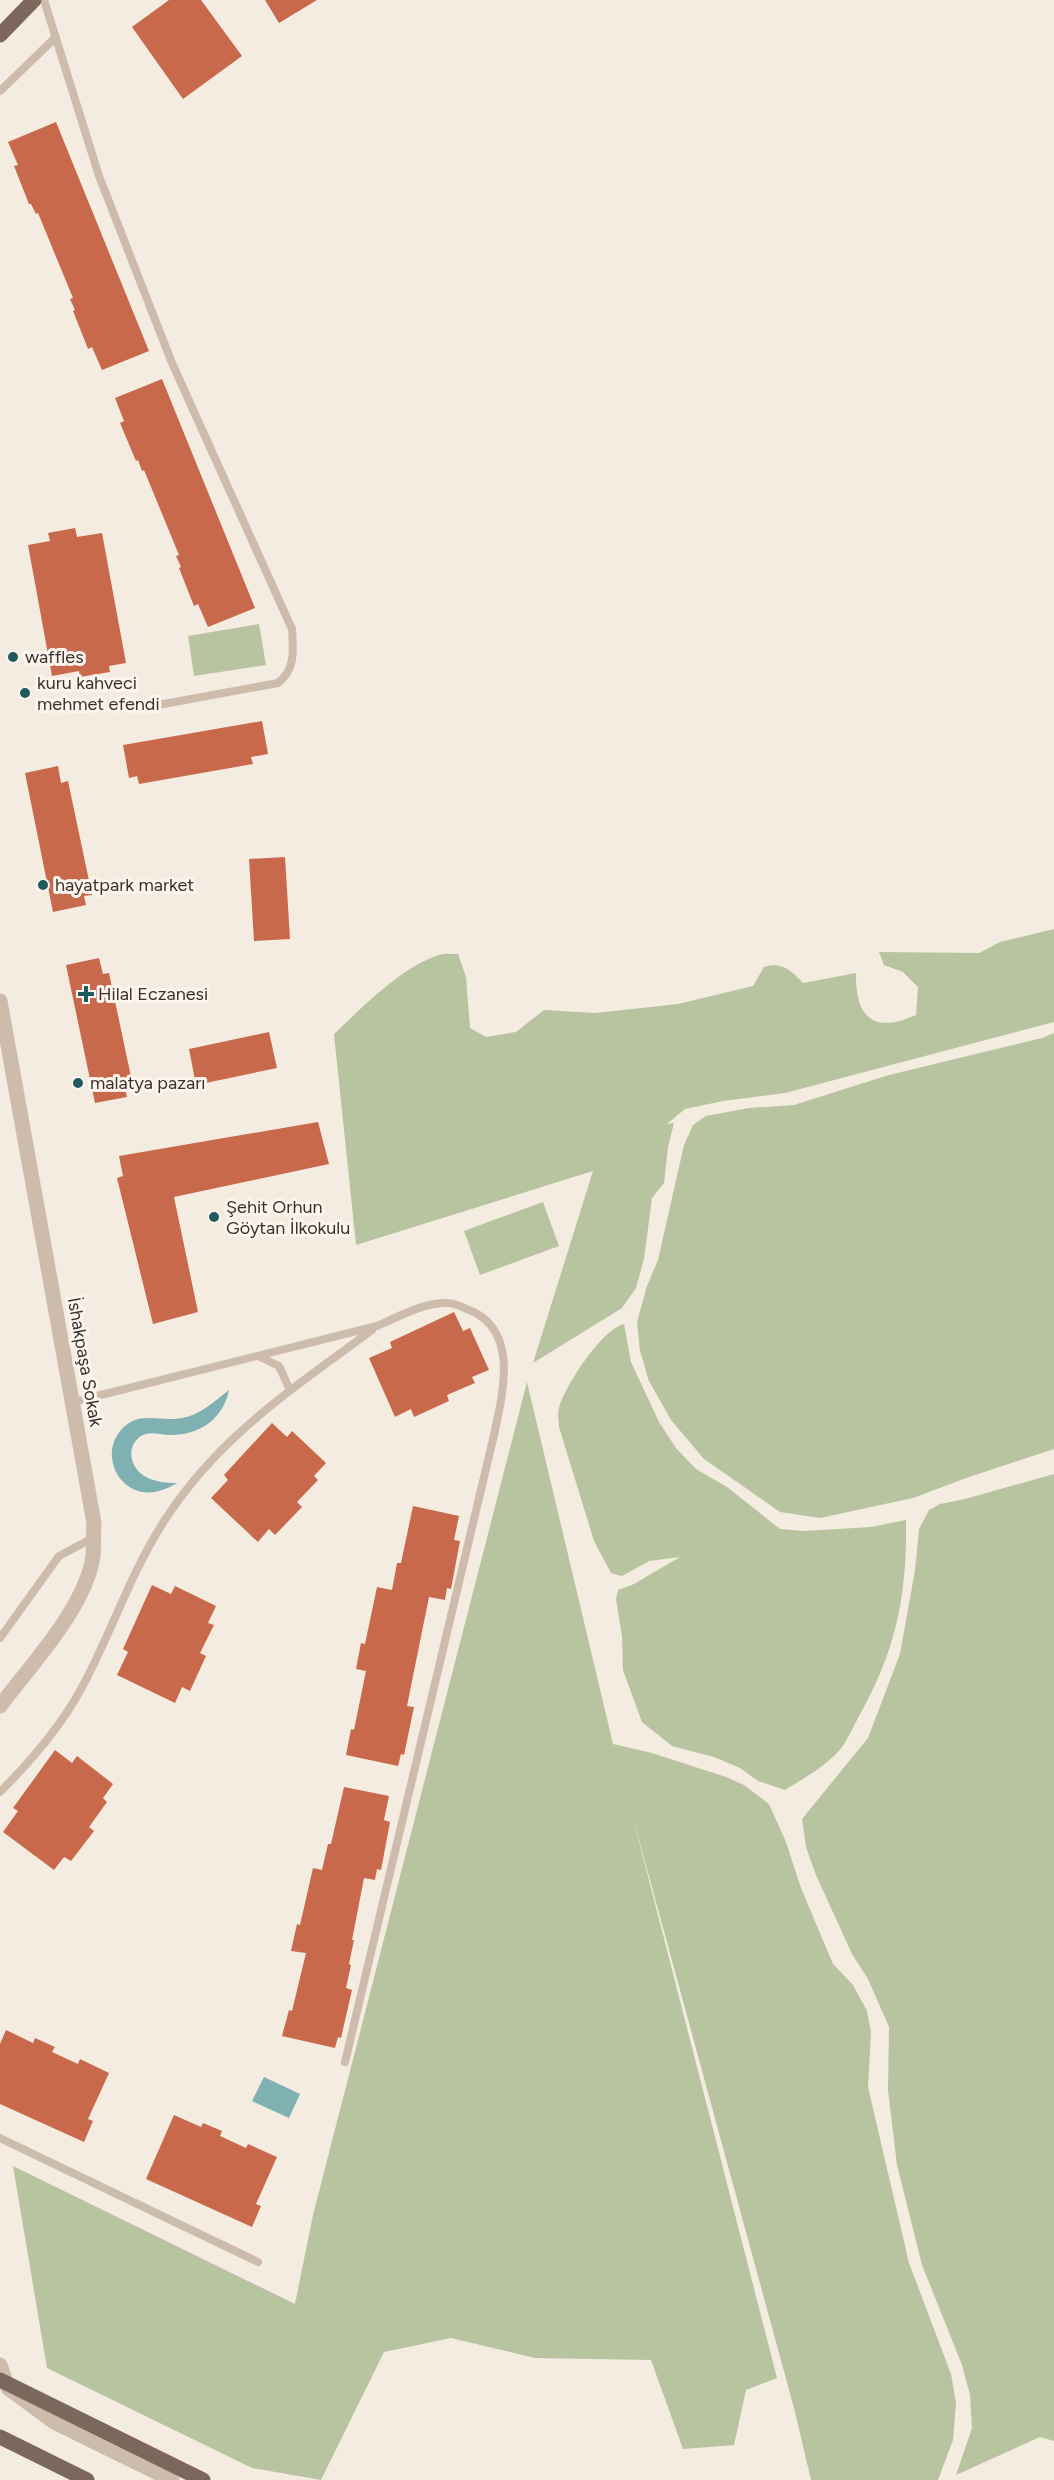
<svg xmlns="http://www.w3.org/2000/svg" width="1054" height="2480" font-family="Figtree,sans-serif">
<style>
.green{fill:#b8c4a0}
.water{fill:#7fb0b2}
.building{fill:#c8694b}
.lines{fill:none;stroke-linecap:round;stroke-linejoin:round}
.service{stroke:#cdbbac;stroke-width:8}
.minor{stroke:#cdbbac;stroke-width:15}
.tertiary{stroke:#cdbbac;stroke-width:15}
.primary{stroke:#7d675c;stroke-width:15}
.poi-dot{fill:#1f5a5e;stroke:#fbf5ee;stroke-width:2}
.labels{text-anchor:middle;stroke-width:6;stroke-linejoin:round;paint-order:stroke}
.poi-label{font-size:18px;fill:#3b302b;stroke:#fbf5ee;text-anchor:start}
.street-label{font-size:18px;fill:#3b302b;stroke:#fbf5ee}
</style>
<rect width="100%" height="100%" fill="#f4ebe1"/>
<path class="green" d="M259 624 266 665 194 676 188 636Z
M1054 929V1022L785 1093 723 1101 685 1109 667 1124 674 1123 668 1147 664 1183 652 1198 644 1259 636 1288 622 1308 533 1363 593 1171 356 1245 334 1034C363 1007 401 967 439 955 445 953 452 954 458 954L466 977 470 1028 486 1037 516 1032 544 1010 595 1013 678 1004 753 986 764 967C781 961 792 971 803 983L856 973C855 1018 874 1034 916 1015L918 987 903 972 884 965 879 952 979 953 1000 942Z
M1054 1033V1449L969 1477 913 1498 820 1518 780 1512 704 1459 671 1420 649 1381 640 1351 637 1322 647 1286 658 1260 684 1145 693 1125 706 1116 749 1108 794 1105 889 1075 1042 1038Z
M543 1202 559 1246 480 1275 464 1231Z
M624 1324 631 1362 659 1422 676 1448 696 1469 727 1487 780 1529 804 1531 871 1527 906 1520C907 1597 896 1651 858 1718 852 1729 846 1744 837 1753 821 1769 803 1779 785 1790L758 1781 740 1768 714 1757 672 1746 642 1722 623 1670 622 1636 616 1599 618 1590 634 1584 680 1557 649 1561 622 1576 611 1573 594 1541 559 1427C559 1421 557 1414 559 1408 565 1386 602 1329 624 1324Z
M527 1382 613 1744 652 1753 726 1777 744 1785 769 1804 786 1842 801 1888 833 1964 853 1985 867 2011 871 2032 868 2087 909 2263 951 2374 956 2403 953 2440 938 2480H811L794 2408 632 1814 777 2378 746 2390 734 2445 683 2449 651 2360 535 2358 451 2338 384 2352 321 2480 252 2468 47 2368 13 2166 295 2304 313 2215Z
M1054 1474V2441L1040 2437 956 2475 972 2428 970 2395 962 2365 922 2265 897 2165 888 2090 889 2027 868 1979 852 1954 816 1875 806 1847 802 1819 868 1738 900 1654 915 1570 919 1529 929 1510 940 1504 965 1499Z"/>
<path class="water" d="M229 1390C223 1420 198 1436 168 1435 159 1434 150 1431 141 1436 125 1447 130 1468 146 1477 156 1482 166 1483 177 1483 166 1490 151 1495 138 1491 115 1484 104 1454 118 1434 137 1408 157 1423 182 1418 200 1415 215 1401 229 1390Z
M264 2077 300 2094 289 2118 252 2101Z"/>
<path class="building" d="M169 0H201L242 56 183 99 132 27Z
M265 0H317L279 23Z
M56 122 149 351 102 370 92 347 88 349 73 311 75 310 70 299 73 298 38 213 36 214 31 204H29L14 166 18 165 8 142Z
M162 379 255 608 208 627 198 604 194 606 179 568 181 567 176 556 179 555 144 470 142 471 138 460 136 461 120 423 124 421 115 398Z
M75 528 77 537 102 533 126 663 109 666 110 672 80 677 79 671 52 676 28 545 50 541 48 533Z
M262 721 268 754 251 757 253 764 139 784 137 776 129 778 123 745Z
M58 766 61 783 68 781 92 895 84 896 86 905 53 912 25 773Z
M285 857 290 939 254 941 249 859Z
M99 958 103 974 109 973 133 1086 125 1088 127 1097 95 1103 66 965Z
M269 1032 277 1068 196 1085 189 1049Z
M318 1122 329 1164 174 1197 198 1312 153 1324 117 1178 123 1176 119 1156Z
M454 1312 463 1331 470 1328 489 1370 472 1377 475 1383 447 1395 449 1401 414 1417 411 1409 395 1417 369 1358 392 1348 390 1342Z
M272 1423 287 1437 292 1431 326 1463 314 1476 318 1480 297 1502 302 1507 275 1535 269 1529 258 1542 211 1498 228 1480 224 1475Z
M413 1506 459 1516 454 1540 460 1541 451 1589 447 1588 445 1600 429 1597 407 1706 414 1707 404 1755 401 1754 398 1766 346 1755 351 1729 354 1730 366 1671 356 1669 361 1643 365 1644 377 1587 392 1590 397 1563H401Z
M152 1585 171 1594 175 1586 216 1606 208 1623 214 1625 200 1653 206 1656 190 1691 182 1687 175 1703 117 1675 128 1652 123 1649Z
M55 1750 72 1763 77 1756 113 1784 103 1798 107 1802 89 1827 94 1831 71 1861 64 1857 54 1870 3 1832 18 1811 13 1808Z
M344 1787 389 1796 384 1820 390 1822 381 1870 377 1869 375 1880 364 1878 352 1940H354L349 1964 351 1965 346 1988 352 1990 341 2038 338 2037 335 2048 282 2036 289 2010 292 2011 306 1953 291 1951 297 1924 300 1925 313 1868 322 1870 328 1844H331Z
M6 2030 33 2043 35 2038 55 2047 52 2052 78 2064 80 2059 109 2073 88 2119 93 2121 84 2142 0 2104V2044Z
M174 2115 201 2127 203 2123 222 2131 220 2136 246 2148 248 2144 277 2157 256 2204 261 2206 252 2227 146 2179Z"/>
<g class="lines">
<path class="service" d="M44 0 99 176 172 363 292 629C293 650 296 669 278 683L142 708
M0 91 56 37
M258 1356 279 1366 290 1390
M73 1402 377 1326C398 1317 424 1302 448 1303 456 1303 466 1309 474 1312 519 1335 502 1396 494 1435L345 2062
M0 1638 59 1556 93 1538
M0 1792C31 1761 60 1728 81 1689 110 1636 129 1577 161 1526 215 1439 292 1389 372 1330
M0 2138 258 2262"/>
<path class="minor" d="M0 2365 8 2388 54 2422 172 2480"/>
<path class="tertiary" d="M0 1001 94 1523C93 1534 94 1545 93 1556 86 1607 30 1666 0 1706"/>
<path class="primary" d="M0 35 34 0
M0 2380 203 2480
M0 2437 87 2480"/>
</g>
<g class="poi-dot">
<circle cx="13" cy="657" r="6"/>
<circle cx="25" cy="693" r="6"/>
<circle cx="43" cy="885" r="6"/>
<path d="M83 985h6v6h6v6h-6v6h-6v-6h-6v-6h6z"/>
<circle cx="78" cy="1083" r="6"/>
<circle cx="214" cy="1217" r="6"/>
</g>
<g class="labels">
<g class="poi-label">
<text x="25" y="663">waffles</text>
<text x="37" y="689">kuru kahveci<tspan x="37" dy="21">mehmet efendi</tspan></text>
<text x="55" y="891">hayatpark market</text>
<text x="98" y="1000">Hilal Eczanesi</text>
<text x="90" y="1089">malatya pazarı</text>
<text x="226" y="1213">Şehit Orhun<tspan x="226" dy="21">Göytan İlkokulu</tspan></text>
</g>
<g class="street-label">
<text transform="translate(85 1362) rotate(80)" y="6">İshakpaşa Sokak</text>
</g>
</g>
</svg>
